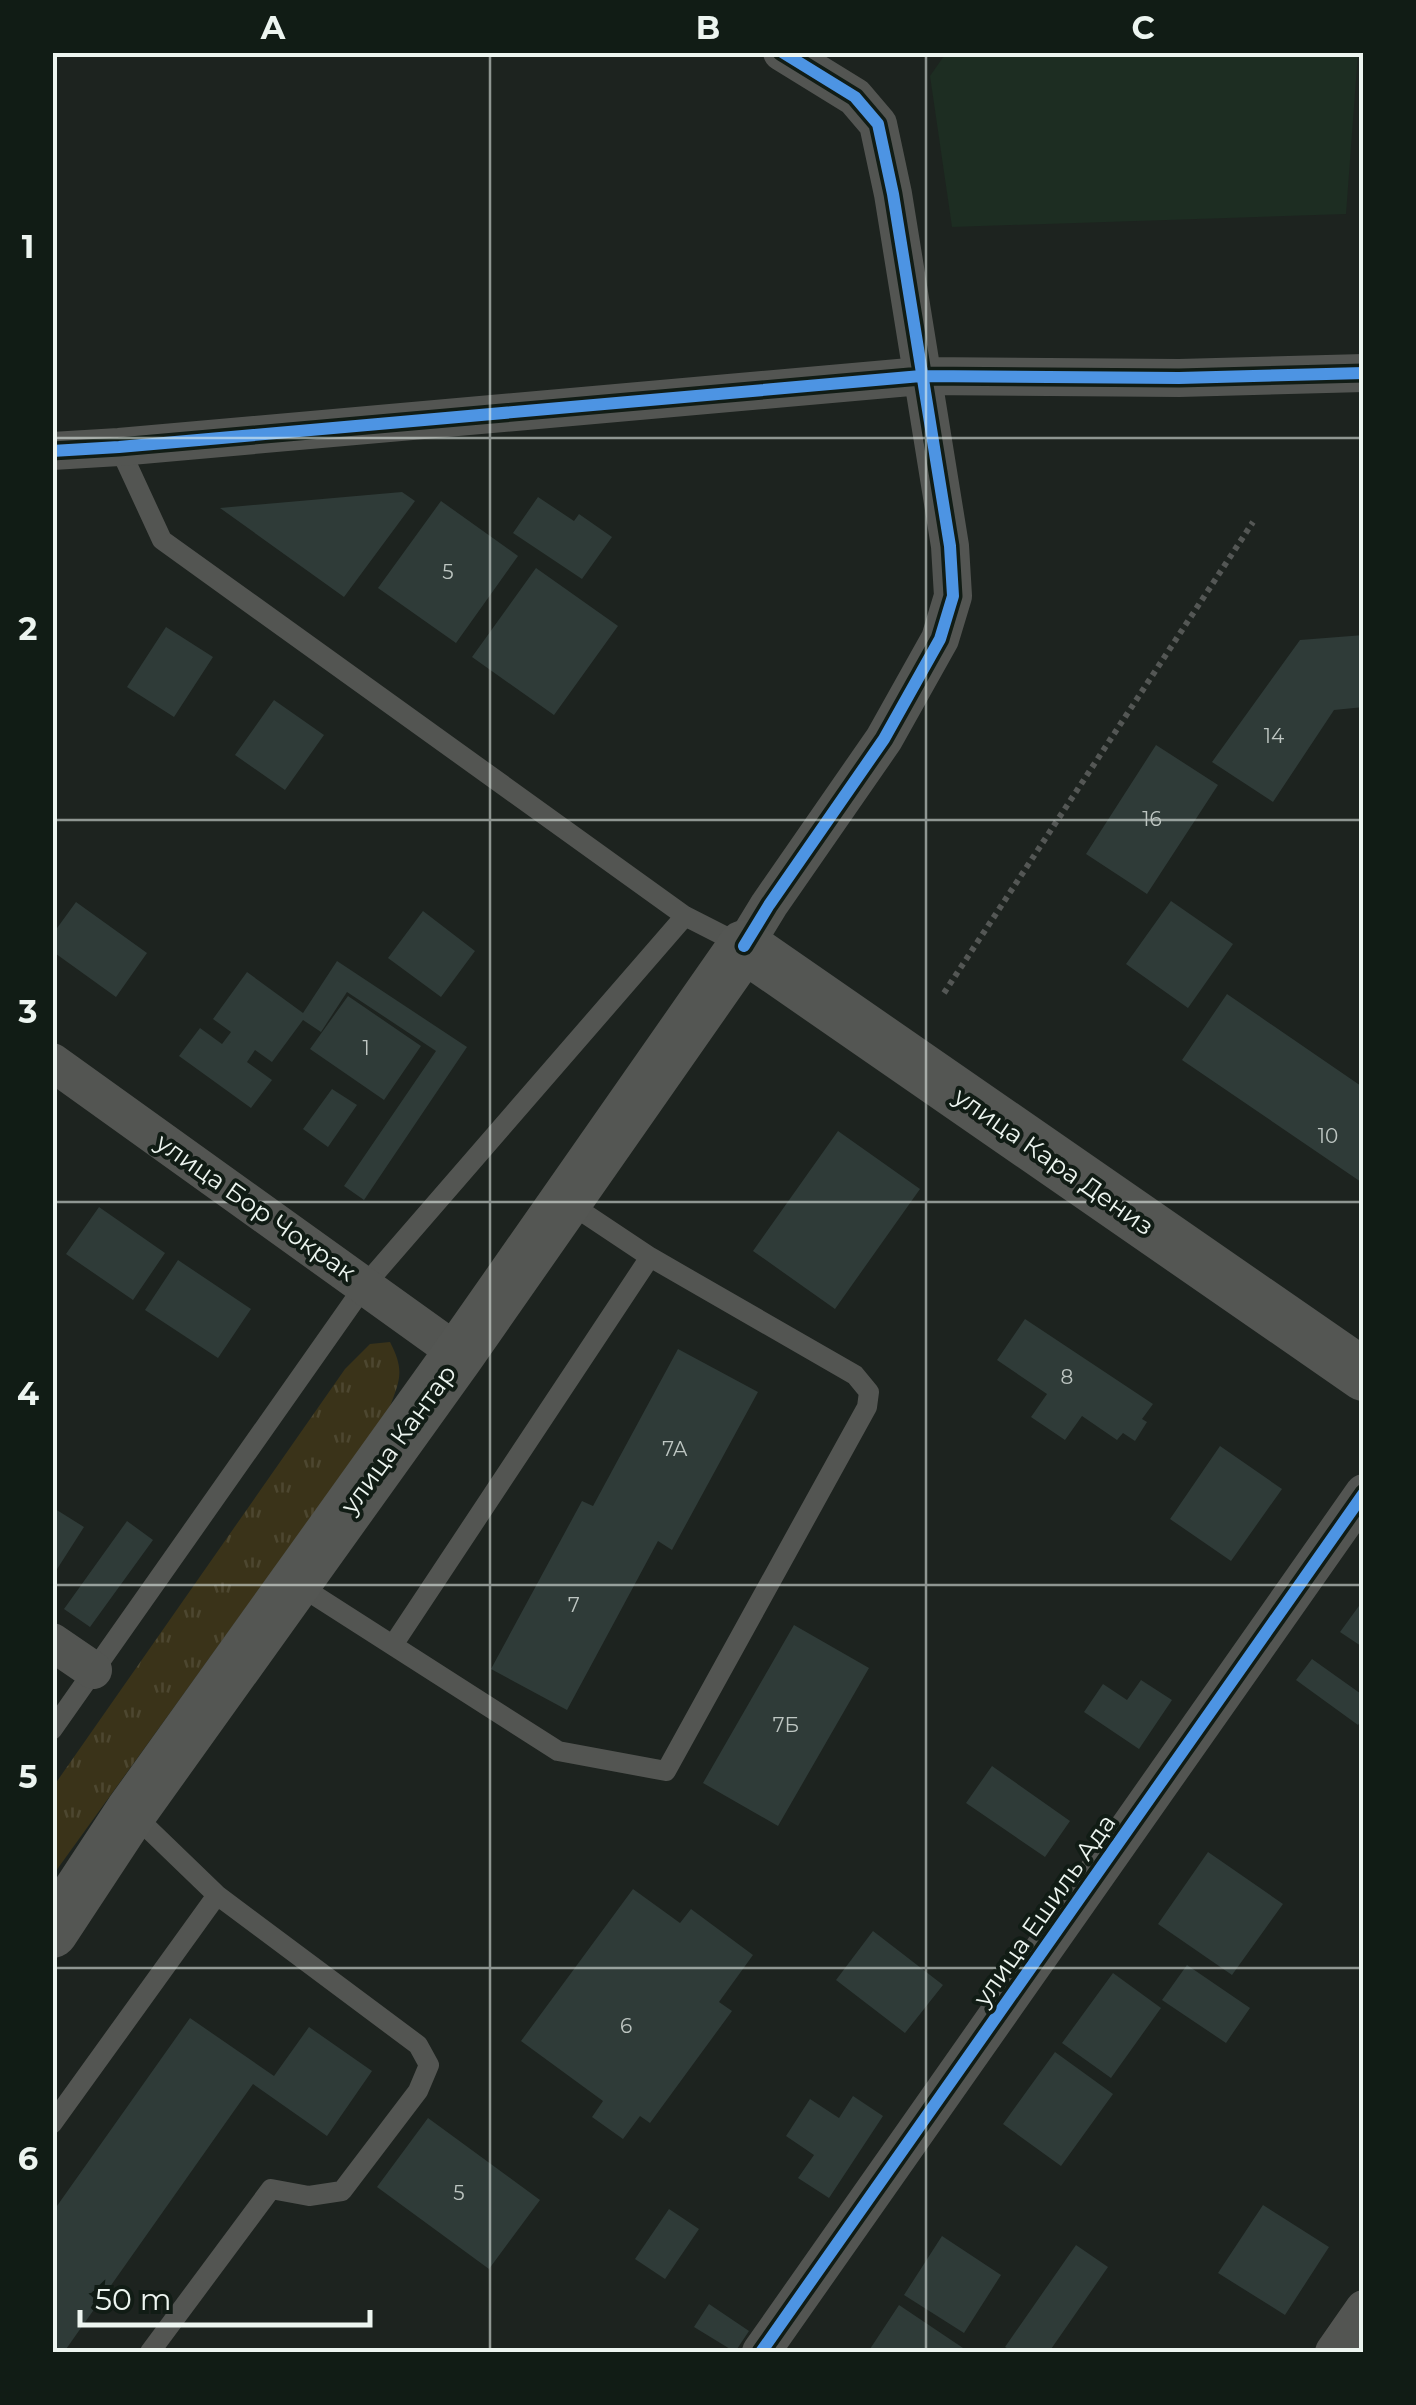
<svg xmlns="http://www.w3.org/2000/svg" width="1416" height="2405" font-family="Montserrat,sans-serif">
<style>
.built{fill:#1d2d22}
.grass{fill:url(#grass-tufts)}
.building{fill:#2f3b38}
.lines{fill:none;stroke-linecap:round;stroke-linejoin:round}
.path{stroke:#545755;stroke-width:6;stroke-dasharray:5 5;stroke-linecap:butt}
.lane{stroke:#535552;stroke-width:20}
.street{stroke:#535552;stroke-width:38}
.secondary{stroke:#545653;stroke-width:52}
.cycleway-casing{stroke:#111c15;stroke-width:19}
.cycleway{stroke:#4d94e3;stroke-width:12}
.grid{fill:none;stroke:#edf5f0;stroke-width:2.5;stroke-opacity:0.55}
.labels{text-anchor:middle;stroke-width:8;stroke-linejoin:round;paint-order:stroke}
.number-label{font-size:20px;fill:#bec6c2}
.street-label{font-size:25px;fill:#edf5f0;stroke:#111c15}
.neatline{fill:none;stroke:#edf5f0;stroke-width:4}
.grid-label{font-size:32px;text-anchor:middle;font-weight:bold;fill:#edf5f0}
</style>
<defs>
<pattern id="grass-tufts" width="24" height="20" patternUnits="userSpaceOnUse" patternTransform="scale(2.5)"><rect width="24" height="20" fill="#3a3319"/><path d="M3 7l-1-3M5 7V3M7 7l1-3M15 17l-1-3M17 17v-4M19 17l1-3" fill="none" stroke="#4d4730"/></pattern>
</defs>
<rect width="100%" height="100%" fill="#1d231f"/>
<path class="built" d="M946 53H1358L1346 214 952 227 930 76Z"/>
<path class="grass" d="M390 1342C405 1371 400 1380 389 1409L53 1875V1787L345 1369 370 1344Z"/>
<path class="building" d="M402 492 415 501 344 597 220 508Z
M538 497 574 521 579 514 612 537 582 579 513 533Z
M441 501 518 556 456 643 378 588Z
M536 568 618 626 554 715 472 657Z
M166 627 213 657 174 717 127 687Z
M1364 635V707L1334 710 1273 802 1212 762 1300 640Z
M274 700 324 735 285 790 235 755Z
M1156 745 1218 785 1147 894 1086 854Z
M1171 901 1233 944 1188 1008 1126 964Z
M76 902 147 953 116 997 52 951V935Z
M423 911 475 951 441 997 388 958Z
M337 961 467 1047 364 1200 344 1186 436 1051 347 992 321 1032 303 1020 272 1062 255 1050 247 1062 272 1080 251 1108 179 1056 200 1028 222 1044 231 1032 213 1019 247 972 303 1013Z
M1227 994 1364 1088V1184L1182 1060Z
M348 996 421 1046 384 1100 310 1049Z
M332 1089 357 1105 328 1147 303 1129Z
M838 1131 920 1189 835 1309 753 1251Z
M99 1207 165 1253 133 1300 66 1254Z
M178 1260 251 1309 218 1358 145 1310Z
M1025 1319 1153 1404 1142 1419 1147 1422 1135 1441 1123 1433 1117 1440 1082 1416 1065 1440 1031 1417 1047 1394 997 1360Z
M678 1349 758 1392 672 1550 658 1541 567 1710 491 1669 582 1501 593 1506Z
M1220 1446 1282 1489 1231 1561 1170 1519Z
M52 1507 84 1527 52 1577Z
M127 1521 153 1540 90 1627 64 1609Z
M1364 1599V1648L1340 1632Z
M794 1625 869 1668 778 1826 703 1783Z
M1312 1659 1364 1696V1717L1358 1725 1296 1680Z
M1141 1680 1172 1700 1139 1749 1084 1712 1103 1684 1127 1700Z
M992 1766 1070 1821 1045 1857 966 1803Z
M1208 1852 1283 1904 1232 1975 1158 1924Z
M633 1889 680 1923 691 1909 753 1955 719 2002 732 2011 650 2123 640 2116 623 2139 592 2117 603 2101 521 2041Z
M873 1931 943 1985 905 2033 836 1980Z
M1187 1965 1250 2008 1226 2043 1162 2000Z
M1113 1973 1161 2008 1111 2078 1062 2043Z
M190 2018 274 2076 309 2027 372 2071 327 2136 253 2084 64 2352H52V2213Z
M1055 2052 1113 2094 1061 2166 1003 2124Z
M853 2096 883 2116 829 2198 798 2178 814 2155 786 2136 810 2099 839 2118Z
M428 2118 540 2200 489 2269 377 2187Z
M1263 2205 1329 2247 1285 2315 1218 2273Z
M669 2209 699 2229 665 2279 635 2259Z
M942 2236 1001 2275 964 2333 904 2295Z
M1076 2245 1108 2267 1049 2352H1013L1005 2347Z
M709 2304 749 2331 735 2352 694 2327Z
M899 2305 966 2350 964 2352H868Z"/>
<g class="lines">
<path class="path" d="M944 993 1253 522"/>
<path class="lane" d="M119 447 162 540 685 916 742 945
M297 1584 558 1751 666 1771 867 1407 869 1392 855 1375 650 1257 566 1201
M393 1645 650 1257
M52 1730 365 1285 685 916
M132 1813 217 1895
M52 2124 217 1895 418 2045 429 2065 418 2091 342 2191 309 2196 271 2189 150 2352"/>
<path class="street" d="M52 451 119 447 921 376 1179 378 1364 373
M744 946 769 905 884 739 940 639 953 596 950 546 893 194 878 124 855 97 782 52
M52 1062 459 1354
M52 1642 93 1670
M761 2352 1364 1493
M1334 2352 1364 2309"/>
<path class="secondary" d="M52 1932 131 1812 459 1354 744 946 1364 1375"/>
<g class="cycleway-casing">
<path id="cycleway" d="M52 451 119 447 921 376 1179 378 1364 373
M744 946 769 905 884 739 940 639 953 596 950 546 893 194 878 124 855 97 782 52
M761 2352 1364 1493"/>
</g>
<use href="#cycleway" class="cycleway"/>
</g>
<path class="grid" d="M490 52V2352M926 52V2352M52 438H1364M52 820H1364M52 1202H1364M52 1585H1364M52 1968H1364"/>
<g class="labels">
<g class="number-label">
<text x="448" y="579">5</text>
<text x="1274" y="743">14</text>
<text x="1152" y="826">16</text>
<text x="366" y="1055">1</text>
<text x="1328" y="1143">10</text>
<text x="1067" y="1384">8</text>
<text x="675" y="1456">7А</text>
<text x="574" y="1612">7</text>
<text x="786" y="1732">7Б</text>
<text x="626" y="2033">6</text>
<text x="459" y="2200">5</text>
</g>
<g class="street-label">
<text transform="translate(1054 1161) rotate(35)" y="9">улица Кара Дениз</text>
<text transform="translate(256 1207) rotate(35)" y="9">улица Бор Чокрак</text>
<text transform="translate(398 1439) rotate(-54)" y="9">улица Кантар</text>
<text transform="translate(1044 1910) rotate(-55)" y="9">улица Ешиль Ада</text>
</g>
</g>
<rect width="1416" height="2405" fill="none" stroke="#111c15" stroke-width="110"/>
<path d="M80 2310v15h290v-15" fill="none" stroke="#edf5f0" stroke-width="5"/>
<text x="95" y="2310" font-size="30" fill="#edf5f0" stroke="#111c15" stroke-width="8" paint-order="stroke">50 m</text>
<rect x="55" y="55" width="1306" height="2295" class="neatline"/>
<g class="grid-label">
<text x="273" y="39">A</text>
<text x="708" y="39">B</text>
<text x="1143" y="39">C</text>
<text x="28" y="258">1</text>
<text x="28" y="640">2</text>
<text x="28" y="1023">3</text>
<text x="28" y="1405">4</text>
<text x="28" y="1788">5</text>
<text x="28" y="2170">6</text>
</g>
</svg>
